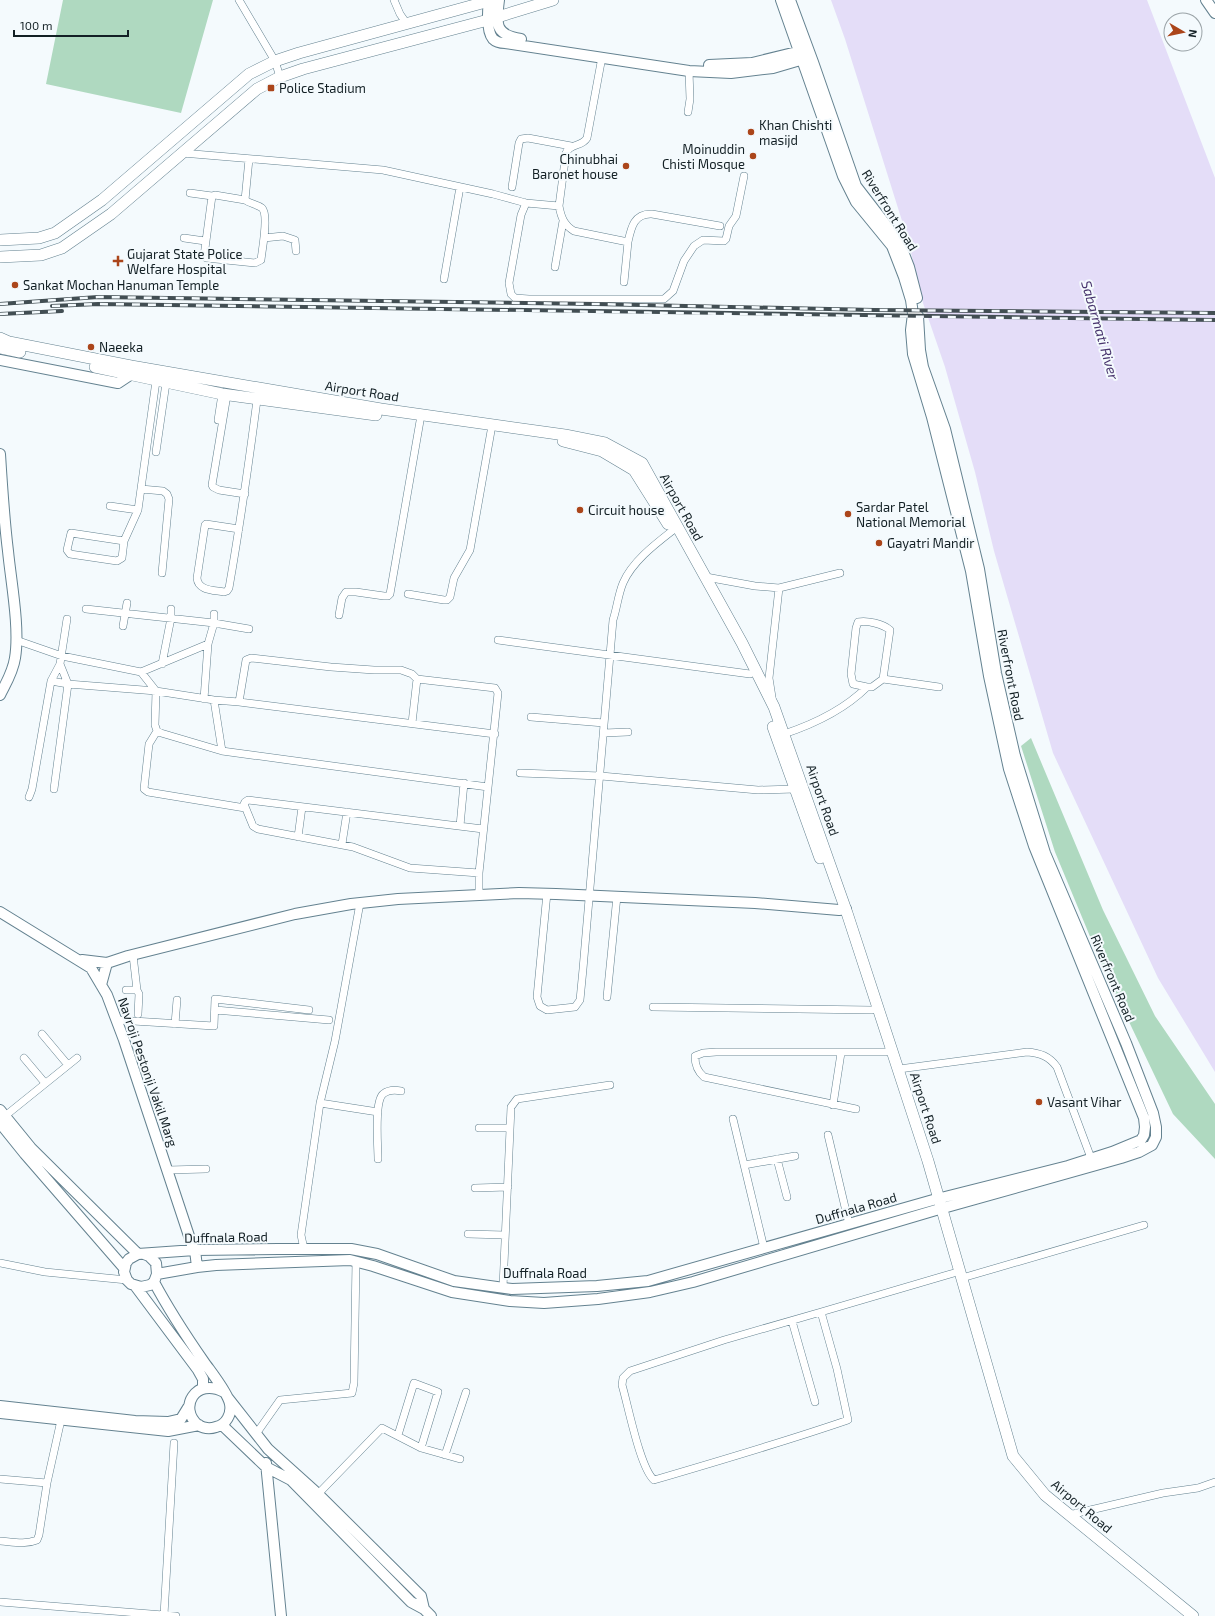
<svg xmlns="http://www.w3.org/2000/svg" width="1215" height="1616" font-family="'Exo 2',sans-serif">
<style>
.green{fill:#afd9c0}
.water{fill:#e4ddf8}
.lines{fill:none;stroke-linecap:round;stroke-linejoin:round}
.street-casing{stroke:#648290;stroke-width:8}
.secondary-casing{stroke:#648290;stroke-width:12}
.primary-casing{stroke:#648290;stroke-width:12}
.street{stroke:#fff;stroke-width:7}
.secondary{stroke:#fff;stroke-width:10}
.primary{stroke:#fff;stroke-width:11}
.rail-casing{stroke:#424e53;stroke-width:4}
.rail{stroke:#f4fafd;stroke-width:2.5;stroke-dasharray:8;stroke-linecap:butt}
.poi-dot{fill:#ab451a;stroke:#f4fafd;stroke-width:1.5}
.labels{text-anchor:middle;stroke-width:4;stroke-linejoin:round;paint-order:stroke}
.poi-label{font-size:13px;fill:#132025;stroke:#f4fafd;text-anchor:start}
.street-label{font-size:13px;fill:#132025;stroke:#f4fafd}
.water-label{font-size:14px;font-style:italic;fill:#49366e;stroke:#f4fafd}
</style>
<rect width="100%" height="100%" fill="#f4fafd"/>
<path class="green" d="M63 0H213L181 113 46 84Z
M1031 738 1103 910 1155 1016 1215 1104V1159L1173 1114 1101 963 1055 852 1021 746Z"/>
<path class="water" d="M831 0H1147L1215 178V1072L1158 978 1053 753 994 551 975 472 945 367 923 303 908 240 845 39Z"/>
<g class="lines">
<g class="street-casing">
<path id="street" d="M239 0 275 61 280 77
M394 0 400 14 407 24
M688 112 690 99 689 71
M182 153 383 170 493 194 526 203 559 206 566 153C570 143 582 147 587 138L602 57
M512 187 519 143 521 139 528 138 571 146
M190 193 212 196 215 195 245 200 249 159
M212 196 204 256 206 258 255 263 261 260C262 250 269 215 262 208 257 204 250 204 245 200
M526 203 521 215 509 283 511 294 515 298 529 299H664L673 291 684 261 694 246 703 240 724 241 726 239 729 226 736 216 744 176
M559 206C561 217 564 225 574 231L628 242C631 228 634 213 652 214L720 226
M184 238 205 241
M264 238 283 236 295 240 296 251
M555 267 563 221
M444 279 460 187
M624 282 628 242
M227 395 212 485 213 487 219 490 245 494
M218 420 222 394
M156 452 166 383
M141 489 163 491 167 494 169 499 162 573
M110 506 138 510
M239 529 206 524 205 525 197 578C198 591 214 590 224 592L227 591 229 588C240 525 249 462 257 400
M124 541 71 533 67 550 70 554 117 561 122 558 124 541 138 510 156 381
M706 577 755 586 779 588 769 678 772 697
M779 588 840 573
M408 594 444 600H447L450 597 454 578 470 550 491 431
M86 609 214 623 249 629
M339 615 342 598 346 592H356L384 596H388L390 594 420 421
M67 619 60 664 68 684 156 691 214 700 239 702 495 734
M123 626 127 603
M16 640 62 656 141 672 208 644
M498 640 750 674
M162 664 171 618V609
M141 672 156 691 155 725 157 731 149 744 144 789 148 792 245 808
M883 679 939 687
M51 681 68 684 54 789
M204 699 208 644 214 623V614
M214 700 222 751
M239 702 246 660 251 658 331 667 374 670H401L412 674 417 679 495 688 498 693 479 873
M531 717 604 723
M412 723 417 679
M157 731 161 733 222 751 488 787
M604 733 628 732
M784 734C814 724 845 709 867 687L853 684 851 674 856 628 858 622C867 620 883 624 890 630L883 679 872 687H867
M520 773 601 776 758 790 795 789
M29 797 32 789 51 681 60 664
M460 826 464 783
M298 837 302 807
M342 844 347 812
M547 893 537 997 540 1006 547 1010 575 1007 580 1000 583 969 613 620C617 608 618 595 623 583 632 562 654 545 672 531
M479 896V873L410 868 353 847 258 829 253 826 244 804 245 802 248 800 483 829
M126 990H137L133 955
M137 990 139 994 138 1014
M607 997 617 896
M653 1007 872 1010
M215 1010 329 1020
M117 1020 214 1026 215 999 309 1010
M175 1024 177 1000
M42 1034 68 1065
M24 1058 45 1083
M899 1069 1027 1052C1040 1053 1049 1056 1057 1067L1091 1158
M320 1103 378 1112
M833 1105 841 1053
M856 1109 704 1077C697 1071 695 1065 695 1056L703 1053 716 1052H886
M5 1116 77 1058
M733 1119 764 1248
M479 1128H510
M828 1135 849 1224
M378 1159C378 1146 374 1102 383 1094 388 1090 396 1090 401 1091
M777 1159 787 1197
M744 1165 795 1156
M168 1170 206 1169
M475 1188 508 1187
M468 1234 505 1235
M304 1249 301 1235 320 1103 335 1041 360 903
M0 1263 45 1272 127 1280
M962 1278 1144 1225
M503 1287 511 1107 517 1099 610 1085
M821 1312 724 1340 630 1371 623 1378 622 1385C628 1405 640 1468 654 1480 719 1461 784 1442 848 1420L837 1369 821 1312 954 1273
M792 1321 815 1402
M256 1434 280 1400 352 1393 354 1383 356 1261
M398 1435 414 1383 438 1392 421 1448
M445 1455 466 1392
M0 1479 47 1483 61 1420
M318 1494 382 1428 421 1448 460 1459
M1069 1515 1163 1493 1198 1488 1215 1482
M0 1541C13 1542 25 1545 37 1540L39 1535 47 1483
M0 1602 176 1616
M164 1615 174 1443"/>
</g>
<g class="secondary-casing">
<path id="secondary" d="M489 0C488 9 486 31 493 39 496 42 501 43 505 43L689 71 731 73 773 68 807 58
M499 0C496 23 494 35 521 39
M790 0 813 62 856 186 890 230 902 249 909 267 917 298
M1206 0 1215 13
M709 65 752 63 805 50
M0 360 118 383 130 375 131 368
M0 454C2 486 4 519 8 551 11 582 20 628 15 658 13 672 6 683 0 695
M0 912 91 968 107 995 124 1040 192 1245 195 1250 197 1267
M82 960 107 963
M101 985 107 963 128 956 295 914 351 904 398 899 519 893 556 894 755 903 839 910 846 909
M0 1110 31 1148 138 1254
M0 1123 25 1154 124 1268
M144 1254 149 1256 156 1263 157 1274 154 1282 150 1285 141 1287 131 1284 127 1280 124 1272 126 1263 129 1259 138 1254 195 1250 279 1249H351L377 1254 454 1281 512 1289 597 1286 648 1281 933 1200 1068 1166 1112 1152 1141 1140 1144 1135 1145 1127 1144 1118 1034 846 1009 769 989 676 971 571 932 417 913 354 911 330 913 314 911 300 904 277 892 246 856 202 843 176 781 0
M157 1274 197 1267 216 1265 350 1260 373 1266 452 1292 510 1301 544 1303 598 1299 650 1292 693 1282 936 1210 1121 1158 1139 1152 1152 1145 1156 1137V1127L1153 1113 1126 1043 1045 853 1015 756 996 673 979 569 945 429 923 367 920 350 918 316
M154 1282C169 1310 186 1336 204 1362 211 1372 228 1393 230 1404 232 1414 226 1425 216 1427 210 1429 203 1428 198 1425 178 1408 195 1377 224 1392
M136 1287 198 1370 203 1379V1388L198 1391
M228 1398 268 1449 318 1494 421 1596 424 1609
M0 1406 135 1421 168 1422 181 1419 189 1406
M0 1413 168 1431 199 1425
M222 1425 266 1467 291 1480 411 1602 424 1609 431 1616
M266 1463 281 1616"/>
</g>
<g class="primary-casing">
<path id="primary" d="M0 240 39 238 55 233 102 200 249 74 275 61 299 53 493 0
M0 257 41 255 62 248 111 214 257 89 280 77 303 69 488 20 553 0
M0 338 9 342 131 366 381 409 565 435 605 443 642 463 742 643 774 707 847 913 928 1161 1013 1456 1045 1495 1193 1616
M0 348 20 352
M95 367 222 394 376 415
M563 441 602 451 634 470 668 524
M773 727 820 858"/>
</g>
<use href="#street" class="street"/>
<use href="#secondary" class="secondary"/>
<use href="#primary" class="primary"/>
<g class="rail-casing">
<path id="rail" d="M0 304 98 297 596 304 874 310 1215 313
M52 306 98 304C470 309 842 317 1215 320
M0 314 62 311"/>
</g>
<use href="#rail" class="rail"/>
</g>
<g class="poi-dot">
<rect x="267" y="84" width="8" height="8" rx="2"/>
<circle cx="751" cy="132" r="4"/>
<circle cx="753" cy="156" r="4"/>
<circle cx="626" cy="166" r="4"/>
<path d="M116 255h4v4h4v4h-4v4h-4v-4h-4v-4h4z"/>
<circle cx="15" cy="285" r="4"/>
<circle cx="91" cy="347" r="4"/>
<circle cx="580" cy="510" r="4"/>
<circle cx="848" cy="514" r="4"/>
<circle cx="879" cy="543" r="4"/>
<circle cx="1039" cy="1102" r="4"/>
</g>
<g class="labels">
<g class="poi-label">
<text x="279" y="93">Police Stadium</text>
<text x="759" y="130">Khan Chishti<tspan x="759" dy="15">masijd</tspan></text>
<text x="745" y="154" text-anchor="end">Moinuddin<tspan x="745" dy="15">Chisti Mosque</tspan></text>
<text x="618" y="164" text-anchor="end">Chinubhai<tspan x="618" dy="15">Baronet house</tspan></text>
<text x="127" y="259">Gujarat State Police<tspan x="127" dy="15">Welfare Hospital</tspan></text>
<text x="23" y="290">Sankat Mochan Hanuman Temple</text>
<text x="99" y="352">Naeeka</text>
<text x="856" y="512">Sardar Patel<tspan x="856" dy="15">National Memorial</tspan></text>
<text x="588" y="515">Circuit house</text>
<text x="887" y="548">Gayatri Mandir</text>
<text x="1047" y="1107">Vasant Vihar</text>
</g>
<g class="street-label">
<text transform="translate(890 210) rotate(58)" y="5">Riverfront Road</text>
<text transform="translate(362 391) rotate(9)" y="5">Airport Road</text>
<text transform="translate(682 507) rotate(61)" y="5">Airport Road</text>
<text transform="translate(1011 675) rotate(79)" y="5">Riverfront Road</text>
<text transform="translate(823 800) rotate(71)" y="5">Airport Road</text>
<text transform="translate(1113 978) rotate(67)" y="5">Riverfront Road</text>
<text transform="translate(148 1072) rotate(71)" y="5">Navroji Pestonji Vakil Marg</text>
<text transform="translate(926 1108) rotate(72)" y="5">Airport Road</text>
<text transform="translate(856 1208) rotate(-16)" y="5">Duffnala Road</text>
<text transform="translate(226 1237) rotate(-1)" y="5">Duffnala Road</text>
<text x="545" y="1278">Duffnala Road</text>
<text transform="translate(1082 1506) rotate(40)" y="5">Airport Road</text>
</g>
<g class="water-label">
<text transform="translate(1100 330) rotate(74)" y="5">Sabarmati River</text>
</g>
</g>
<g transform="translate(1183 32) rotate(99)"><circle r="19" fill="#f4fafd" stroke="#9aa3a7"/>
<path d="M0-3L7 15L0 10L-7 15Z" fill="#ab451a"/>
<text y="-6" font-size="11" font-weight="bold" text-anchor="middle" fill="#132025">N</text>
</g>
<path d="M14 30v6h114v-6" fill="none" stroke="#132025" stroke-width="2"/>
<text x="20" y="30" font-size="12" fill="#132025" stroke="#f4fafd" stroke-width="3" paint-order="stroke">100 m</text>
</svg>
